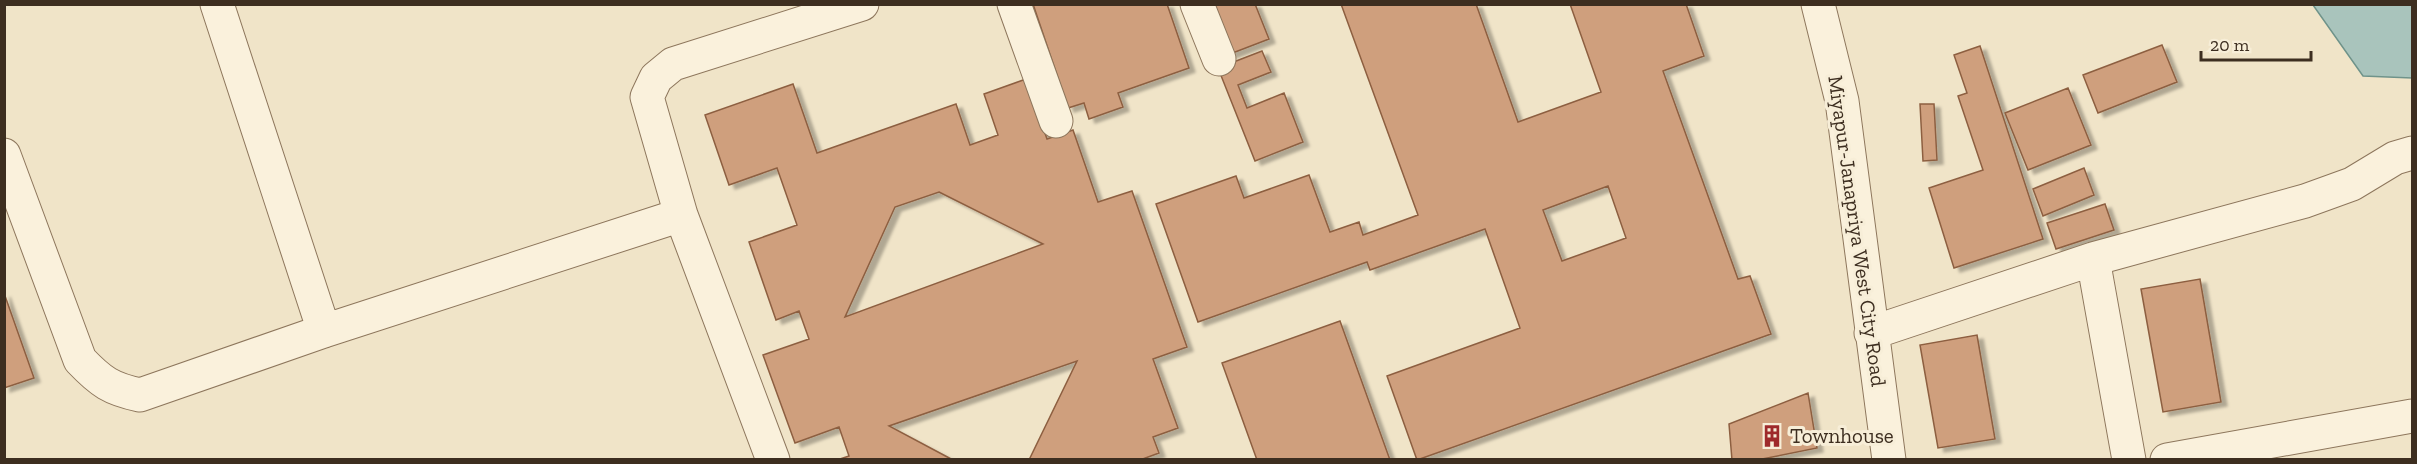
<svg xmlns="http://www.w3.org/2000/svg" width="2417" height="464" font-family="'Zilla Slab',serif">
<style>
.water{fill:#a9c4bc;stroke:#6f938a;stroke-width:1.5}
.building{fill:#cf9f7d;stroke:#8d5f41;stroke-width:1.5;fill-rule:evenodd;filter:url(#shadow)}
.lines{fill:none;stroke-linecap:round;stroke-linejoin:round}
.minor-casing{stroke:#8d765c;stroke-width:35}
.minor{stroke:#faf1dc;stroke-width:33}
.labels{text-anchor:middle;stroke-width:6;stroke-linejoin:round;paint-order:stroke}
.street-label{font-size:21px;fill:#3d2e20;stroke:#f7eed8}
.poi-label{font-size:21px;fill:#3d2e20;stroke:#f7eed8;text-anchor:start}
</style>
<defs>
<filter id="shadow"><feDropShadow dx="6" dy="4" stdDeviation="1.5" flood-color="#0004"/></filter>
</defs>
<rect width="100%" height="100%" fill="#f0e4c8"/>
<path class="water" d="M2313 5H2412V78L2363 76Z"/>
<path class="building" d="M1033 4H1167L1189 68 1118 93 1123 107 1089 119 1084 103 1068 108Z
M1210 4H1255L1269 39 1230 54Z
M1341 4H1476L1518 122 1601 92 1570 4H1686L1704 56 1663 71 1738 279 1750 276 1771 334 1417 460 1387 376 1520 328 1485 229 1370 270 1367 262 1198 322 1156 204 1236 176 1244 198 1309 175 1330 232 1359 222 1363 235 1418 215ZM1608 186 1626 238 1562 261 1543 210Z
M2162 45 2177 82 2098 113 2083 75Z
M1980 46 2043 239 1954 268 1929 188 1983 170 1958 96 1967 93 1954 55Z
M1262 51 1271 72 1238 85 1247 108 1284 93 1303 142 1255 161 1218 68Z
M1026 79 1047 139 1073 130 1098 202 1132 191 1187 347 1153 359 1178 428 1153 437 1159 453 1140 460H1029L1077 361 889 426 953 460H837L849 456 839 427 795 443 763 355 809 339 799 311 776 320 749 242 797 225 777 168 729 185 705 115 793 84 817 153 956 104 970 145 998 135 984 94ZM939 192 1043 244 845 317 895 207Z
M2068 88 2091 145 2028 170 2005 113Z
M1920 104H1934L1937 160 1923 161Z
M2084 168 2094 195 2043 216 2033 189Z
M2105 204 2114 230 2056 249 2047 223Z
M2200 279 2221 402 2163 412 2141 289Z
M4 293 34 378 4 388Z
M1340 321 1390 460H1257L1222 363Z
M1977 335 1995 439 1938 448 1920 345Z
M1808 393 1817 448 1757 460H1732L1729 424Z"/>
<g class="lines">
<g class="minor-casing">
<path id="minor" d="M217 4 324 331
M1014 4 1056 121
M1197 4 1219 59
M1818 4 1842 101 1889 460
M4 155 80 360C101 382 111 389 140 395L324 331 681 215
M2093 259 2129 460
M1871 333 2093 259 2305 201 2352 184 2395 158 2412 153
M773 460 681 215 647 97 656 78 673 64 862 4
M2167 460 2412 416"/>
</g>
<use href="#minor" class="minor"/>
</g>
<defs>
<g id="building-bare" transform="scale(1.8)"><path d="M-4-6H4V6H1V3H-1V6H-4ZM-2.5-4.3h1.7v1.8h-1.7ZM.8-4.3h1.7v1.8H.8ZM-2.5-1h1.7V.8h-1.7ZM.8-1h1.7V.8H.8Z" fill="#9e2a2b" stroke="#f7eed8" stroke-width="2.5" paint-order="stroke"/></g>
</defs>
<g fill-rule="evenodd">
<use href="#building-bare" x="1772" y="436"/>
</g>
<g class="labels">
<g class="street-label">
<text transform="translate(1857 231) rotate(82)" y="7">Miyapur-Janapriya West City Road</text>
</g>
<g class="poi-label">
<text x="1790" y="443">Townhouse</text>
</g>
</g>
<rect width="2417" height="464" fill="none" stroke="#3d2e20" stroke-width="12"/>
<path d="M2201 51v9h110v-9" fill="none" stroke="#3d2e20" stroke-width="3"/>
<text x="2210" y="51" font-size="18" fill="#3d2e20" stroke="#f7eed8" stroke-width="4.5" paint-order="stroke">20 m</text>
</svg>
